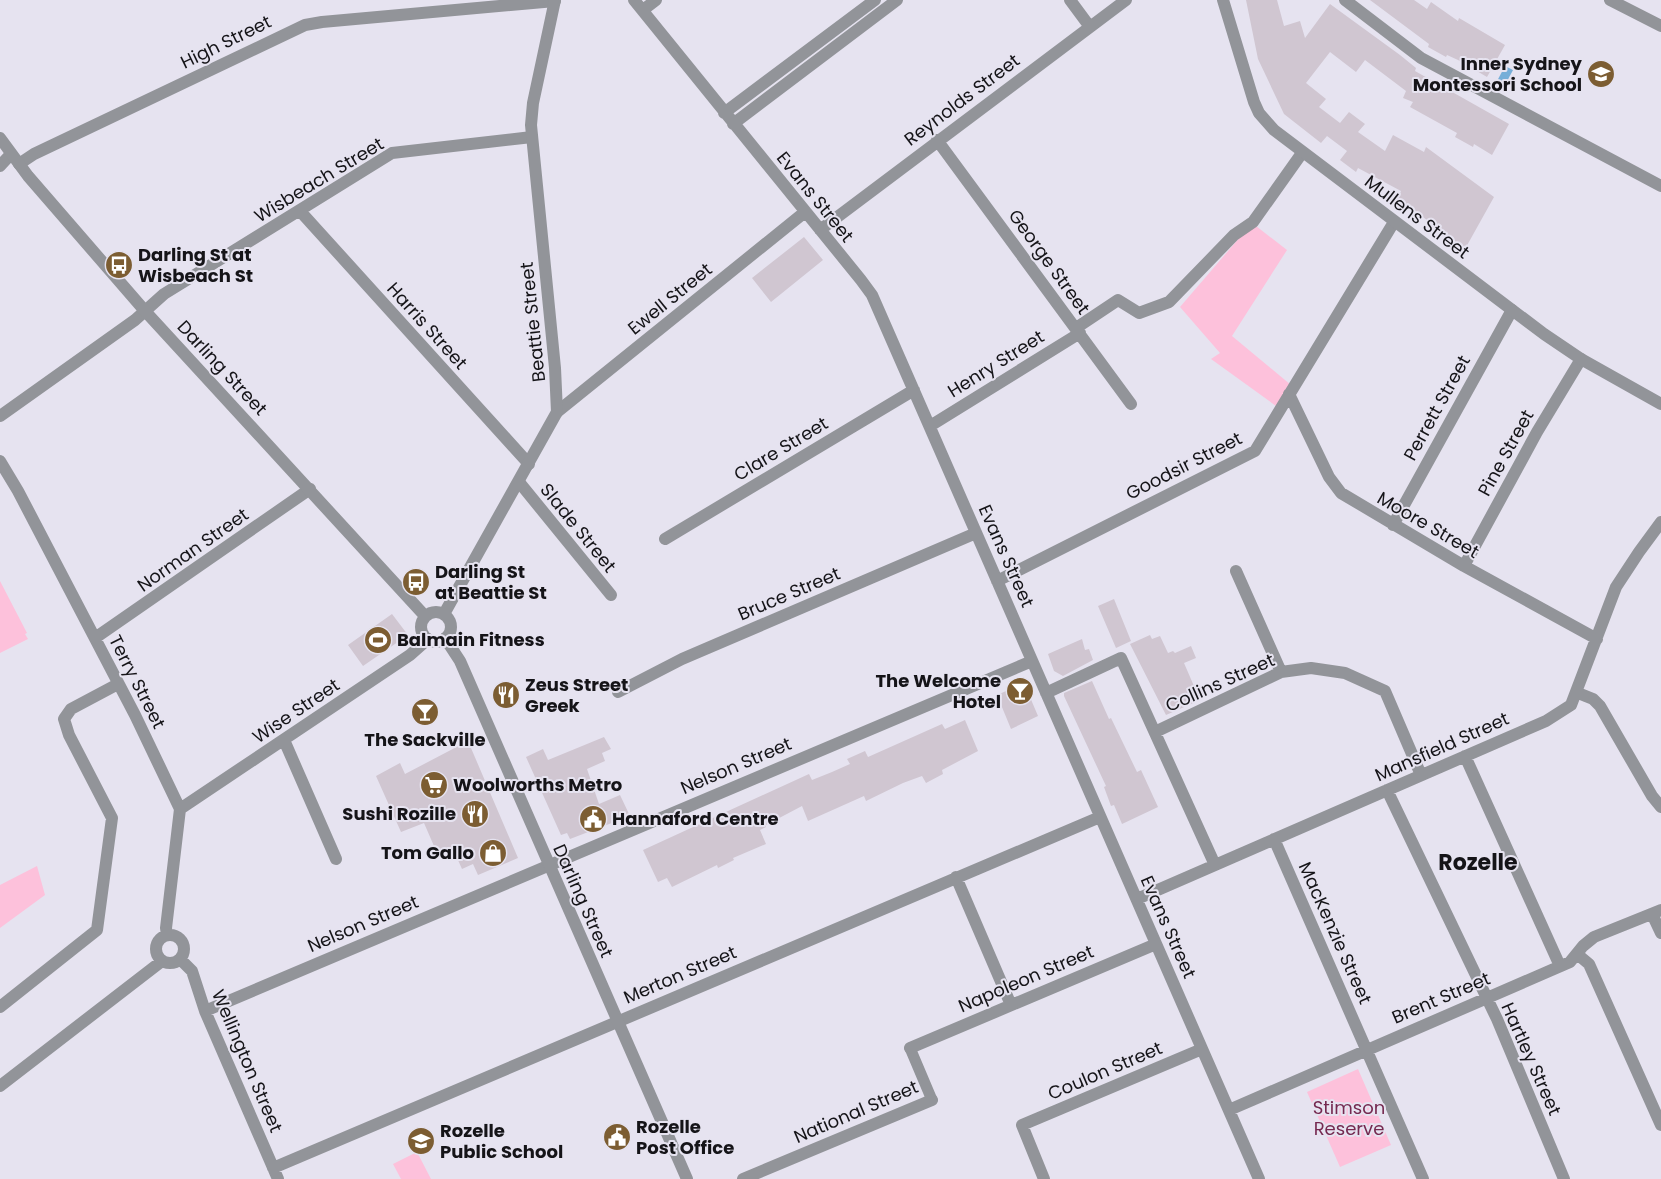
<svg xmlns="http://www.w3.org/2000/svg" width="1661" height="1179" font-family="Poppins,sans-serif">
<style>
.green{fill:#fdc1db}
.water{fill:#76aed8}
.building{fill:#d0c6d1}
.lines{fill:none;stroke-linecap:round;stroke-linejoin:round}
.pedestrian{stroke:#929499;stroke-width:11}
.minor{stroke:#929499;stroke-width:12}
.tertiary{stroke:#929499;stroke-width:12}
.labels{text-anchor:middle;stroke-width:4;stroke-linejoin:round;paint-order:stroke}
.street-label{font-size:18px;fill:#151418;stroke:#e6e3f0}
.poi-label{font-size:18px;font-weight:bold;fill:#151418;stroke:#e6e3f0;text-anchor:start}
.park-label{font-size:18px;fill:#752950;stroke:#e6e3f0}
.district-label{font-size:22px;font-weight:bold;fill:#151418;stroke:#e6e3f0}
</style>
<rect width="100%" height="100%" fill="#e6e3f0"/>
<path class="green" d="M1256 226 1287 250 1232 336 1291 385 1276 406 1211 359 1220 353 1180 307 1241 236Z
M0 581 27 633 25 634 28 639 0 653Z
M37 866 45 895 0 928V885Z
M1358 1069 1391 1145 1340 1167 1307 1092Z
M417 1152 431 1179H401L393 1164Z"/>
<path class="water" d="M1505 66 1513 70 1504 87 1496 83Z"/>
<path class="building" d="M1246 0H1277L1284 26 1300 21 1305 38 1330 4 1400 55 1416 68 1415 71 1509 124 1492 155 1474 144 1473 147 1455 137 1457 133 1410 107 1413 102 1403 98 1406 91 1365 60 1356 72 1330 52 1306 83 1326 99 1319 107 1340 123 1349 112 1365 124 1358 132 1385 151 1393 135 1424 152 1426 147 1494 197 1465 249 1398 198 1401 191 1358 168 1356 172 1340 160 1347 151 1327 136 1321 143 1284 114 1258 59Z
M1370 0H1414L1427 9 1431 2 1458 21 1459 18 1505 45 1487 77 1458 60 1447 55 1446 57 1428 47 1429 44Z
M804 237 823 260 771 302 752 278Z
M1114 599 1131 641 1116 648 1098 606Z
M392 614 408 635 363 666 348 645Z
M1150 635 1152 639 1160 636 1168 653 1173 651 1175 653 1191 646 1196 658 1184 663 1200 700 1166 715 1130 644Z
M1082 639 1085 650 1089 649 1093 660 1063 676 1054 671 1048 654Z
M1092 681 1109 719 1111 718 1137 772 1141 770 1158 807 1122 824 1114 805 1111 806 1104 787 1106 786 1064 696V693Z
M1024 683 1038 716 1011 729 997 695Z
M965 720 978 751 942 770 943 774 926 783 922 776 903 783 866 801 864 796 808 821 802 806 766 825V827L760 830 766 844 733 858 734 860 718 868 717 865 672 887 667 878 658 882 643 850 809 774 812 780 832 772 850 764 847 759 865 751 868 757 942 724 945 729Z
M604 737 611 749 602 753 605 761 587 769 599 804 620 795 630 816 570 839 567 833 561 835 526 757 543 749 548 760Z
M468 741 518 858 478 875 473 864 462 869 453 849 437 853 424 823 401 832 376 776 400 763 405 774Z"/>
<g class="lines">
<path class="pedestrian" d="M910 1048 932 1100"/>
<path class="minor" d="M634 0 861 280 872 295 1259 1179
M1070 0 1090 27
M1345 0 1421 58 1661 186
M1610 0 1661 26
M643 10 656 0
M724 113 875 0
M733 124 897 0
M937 140 1131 404
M19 164 34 154 305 25 322 22 555 1
M0 166 11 154
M300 211 529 464
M820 230 1126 0
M1076 328 1118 300 1139 313 1169 302 1234 235 1253 222 1302 153
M1289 394 1329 477 1341 493 1464 566 1597 639
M557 412 805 212
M0 416 135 320 164 294 392 153 532 137
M930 426 1080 333
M0 461 18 491 135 715 180 809 166 928 167 935
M519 482 611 595
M1393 525 1512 310
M665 539 914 390
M1464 566 1537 432 1581 359
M1236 571 1281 672
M997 581 1255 451 1394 222
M95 638 310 489
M618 692 682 659 976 533
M1046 693 1121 658 1215 865
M1578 693 1593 699 1600 706 1652 796 1661 807
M1155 732 1281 672 1311 668 1345 673 1385 691 1421 775
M284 740 336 859
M1465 756 1560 966
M1387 790 1497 1019 1564 1179
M180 809 410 655 428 639
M1274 839 1423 1179
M956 877 1011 1005
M1137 899 1546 721 1571 705 1616 587 1639 552 1661 522
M1652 914 1661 933
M156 949a14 14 0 1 1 28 0a14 14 0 1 1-28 0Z
M1577 954 1589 964 1661 1125
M180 959 192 971 205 1011 278 1179
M0 1007 97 930 112 818 69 735 64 719 71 709 118 684
M205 1011 1032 661
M910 1048 1156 944
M0 1086 162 961
M1229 1110 1570 962 1583 946 1594 937 1661 910
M273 1168 1100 817
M743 1179 932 1100
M1044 1179 1022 1125 1202 1049"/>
<path class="tertiary" d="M1223 0 1254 102 1259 113 1274 130 1544 334 1581 359 1661 404
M0 138 28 176 145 311 425 616
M421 627a15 15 0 1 1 30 0a15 15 0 1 1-30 0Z
M444 614 557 412 555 368 531 125 533 103 555 0
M445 638 460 661 687 1179"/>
</g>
<defs>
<g id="school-disc" transform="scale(1.4375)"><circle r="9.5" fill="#7c5d32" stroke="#e6e3f0"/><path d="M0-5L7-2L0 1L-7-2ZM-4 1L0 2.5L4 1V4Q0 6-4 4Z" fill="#fff"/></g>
<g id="bus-disc" transform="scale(1.4375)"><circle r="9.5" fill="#7c5d32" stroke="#e6e3f0"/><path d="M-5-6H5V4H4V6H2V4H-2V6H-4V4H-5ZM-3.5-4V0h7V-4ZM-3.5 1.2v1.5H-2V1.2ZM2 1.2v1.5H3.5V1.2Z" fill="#fff"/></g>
<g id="stadium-disc" transform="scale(1.4375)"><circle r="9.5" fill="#7c5d32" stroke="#e6e3f0"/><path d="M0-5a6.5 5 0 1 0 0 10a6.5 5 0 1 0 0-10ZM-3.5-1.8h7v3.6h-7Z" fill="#fff"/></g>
<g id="bar-disc" transform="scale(1.4375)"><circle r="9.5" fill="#7c5d32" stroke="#e6e3f0"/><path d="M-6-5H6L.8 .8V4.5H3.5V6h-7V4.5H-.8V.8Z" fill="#fff"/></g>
<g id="restaurant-disc" transform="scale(1.4375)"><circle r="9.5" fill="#7c5d32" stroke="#e6e3f0"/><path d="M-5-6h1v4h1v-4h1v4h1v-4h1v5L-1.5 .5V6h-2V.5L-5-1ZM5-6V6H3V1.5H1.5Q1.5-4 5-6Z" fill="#fff"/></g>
<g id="supermarket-disc" transform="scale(1.4375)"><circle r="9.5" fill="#7c5d32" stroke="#e6e3f0"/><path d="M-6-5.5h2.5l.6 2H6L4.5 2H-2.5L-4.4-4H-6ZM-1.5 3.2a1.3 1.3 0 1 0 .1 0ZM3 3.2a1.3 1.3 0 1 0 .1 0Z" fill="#fff"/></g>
<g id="civic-disc" transform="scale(1.4375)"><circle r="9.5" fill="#7c5d32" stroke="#e6e3f0"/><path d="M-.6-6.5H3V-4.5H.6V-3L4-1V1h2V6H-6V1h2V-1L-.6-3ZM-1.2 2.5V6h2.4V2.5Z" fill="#fff"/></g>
<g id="shop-disc" transform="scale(1.4375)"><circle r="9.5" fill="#7c5d32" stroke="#e6e3f0"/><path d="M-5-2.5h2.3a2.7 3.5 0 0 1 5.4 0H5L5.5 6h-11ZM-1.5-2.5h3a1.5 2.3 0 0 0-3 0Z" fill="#fff"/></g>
</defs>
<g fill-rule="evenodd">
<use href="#school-disc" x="1601" y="74"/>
<use href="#bus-disc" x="119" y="265"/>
<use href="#bus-disc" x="416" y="582"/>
<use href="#stadium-disc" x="378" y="640"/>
<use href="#bar-disc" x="1020" y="691"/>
<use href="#restaurant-disc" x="506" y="695"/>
<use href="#bar-disc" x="425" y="712"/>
<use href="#supermarket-disc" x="434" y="785"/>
<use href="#restaurant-disc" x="475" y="814"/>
<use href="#civic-disc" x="593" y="819"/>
<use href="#shop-disc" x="493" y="853"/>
<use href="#civic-disc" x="617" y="1137"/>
<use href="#school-disc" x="421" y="1141"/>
</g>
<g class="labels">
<g class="street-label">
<text transform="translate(226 42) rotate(-26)" y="6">High Street</text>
<text transform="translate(962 100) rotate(-37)" y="6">Reynolds Street</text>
<text transform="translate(319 180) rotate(-31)" y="6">Wisbeach Street</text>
<text transform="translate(815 197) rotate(51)" y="6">Evans Street</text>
<text transform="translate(1417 217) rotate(37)" y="6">Mullens Street</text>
<text transform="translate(1049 262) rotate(54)" y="6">George Street</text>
<text transform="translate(670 299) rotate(-39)" y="6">Ewell Street</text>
<text transform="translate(533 322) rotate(-96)" y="6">Beattie Street</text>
<text transform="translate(427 326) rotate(48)" y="6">Harris Street</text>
<text transform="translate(996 364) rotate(-32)" y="6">Henry Street</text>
<text transform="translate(222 368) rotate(47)" y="6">Darling Street</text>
<text transform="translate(1437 408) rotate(-61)" y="6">Perrett Street</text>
<text transform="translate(781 449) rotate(-31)" y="6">Clare Street</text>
<text transform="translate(1506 453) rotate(-61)" y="6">Pine Street</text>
<text transform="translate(1184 466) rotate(-27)" y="6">Goodsir Street</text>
<text transform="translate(1428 525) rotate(30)" y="6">Moore Street</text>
<text transform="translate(578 528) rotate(51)" y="6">Slade Street</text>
<text transform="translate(193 550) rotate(-35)" y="6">Norman Street</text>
<text transform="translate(1006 556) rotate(66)" y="6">Evans Street</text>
<text transform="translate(789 594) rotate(-23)" y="6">Bruce Street</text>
<text transform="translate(137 682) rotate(63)" y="6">Terry Street</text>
<text transform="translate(1220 683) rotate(-24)" y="6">Collins Street</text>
<text transform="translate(296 711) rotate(-34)" y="6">Wise Street</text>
<text transform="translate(1442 747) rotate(-24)" y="6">Mansfield Street</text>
<text transform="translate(736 766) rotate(-23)" y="6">Nelson Street</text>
<text transform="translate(583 901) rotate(66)" y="6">Darling Street</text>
<text transform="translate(363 924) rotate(-23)" y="6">Nelson Street</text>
<text transform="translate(1168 927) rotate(66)" y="6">Evans Street</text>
<text transform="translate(1335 933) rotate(66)" y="6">MacKenzie Street</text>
<text transform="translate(680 975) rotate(-23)" y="6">Merton Street</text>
<text transform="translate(1026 979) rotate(-23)" y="6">Napoleon Street</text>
<text transform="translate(1441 998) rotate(-23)" y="6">Brent Street</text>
<text transform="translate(1531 1059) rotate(66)" y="6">Hartley Street</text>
<text transform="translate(247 1061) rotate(67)" y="6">Wellington Street</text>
<text transform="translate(1105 1071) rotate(-23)" y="6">Coulon Street</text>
<text transform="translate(856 1112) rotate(-23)" y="6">National Street</text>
</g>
<g class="poi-label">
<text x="1582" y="70" text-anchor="end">Inner Sydney<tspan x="1582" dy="21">Montessori School</tspan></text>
<text x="138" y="261">Darling St at<tspan x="138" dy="21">Wisbeach St</tspan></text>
<text x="435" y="578">Darling St<tspan x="435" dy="21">at Beattie St</tspan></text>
<text x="397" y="646">Balmain Fitness</text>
<text x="1001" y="687" text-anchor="end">The Welcome<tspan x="1001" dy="21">Hotel</tspan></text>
<text x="525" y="691">Zeus Street<tspan x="525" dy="21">Greek</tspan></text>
<text x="425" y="746" text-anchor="middle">The Sackville</text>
<text x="453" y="791">Woolworths Metro</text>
<text x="456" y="820" text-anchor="end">Sushi Rozille</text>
<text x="612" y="825">Hannaford Centre</text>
<text x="474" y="859" text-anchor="end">Tom Gallo</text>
<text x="636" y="1133">Rozelle<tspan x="636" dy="21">Post Office</tspan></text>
<text x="440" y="1137">Rozelle<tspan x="440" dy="21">Public School</tspan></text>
</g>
<g class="park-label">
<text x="1349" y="1114">Stimson<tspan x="1349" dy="21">Reserve</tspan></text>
</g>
<g class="district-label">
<text x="1478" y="870">Rozelle</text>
</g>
</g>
</svg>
